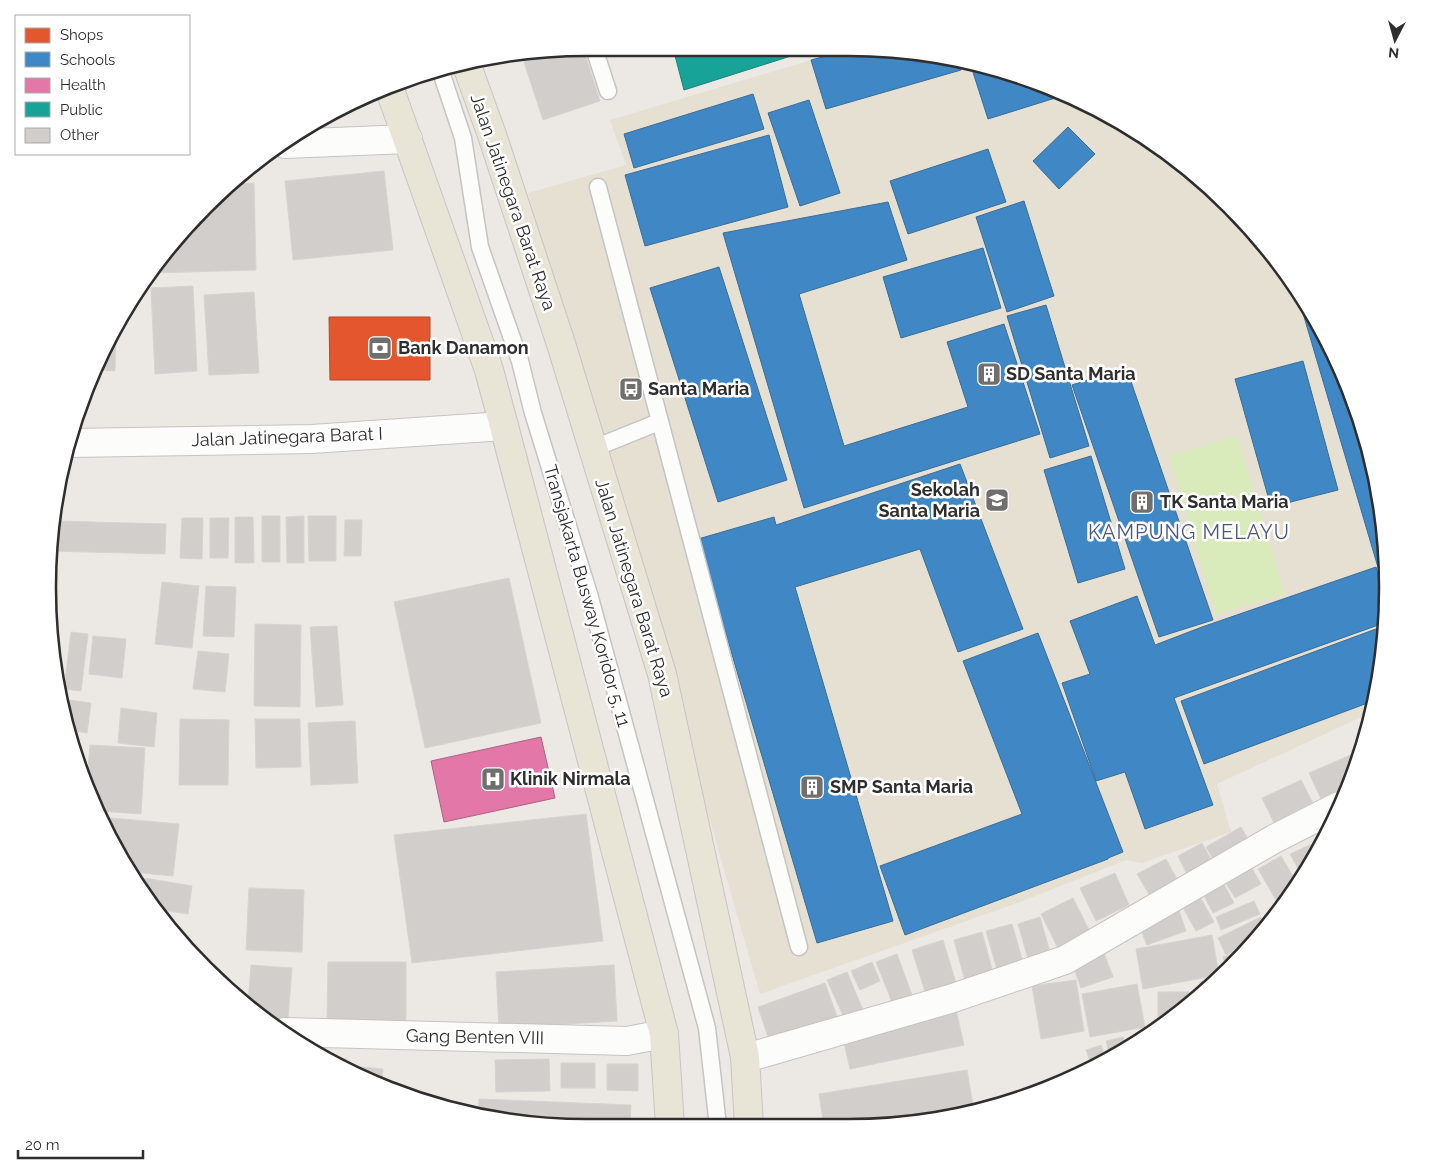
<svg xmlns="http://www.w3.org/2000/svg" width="1435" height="1175" font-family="Raleway,sans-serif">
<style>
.education{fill:#e6e0d3}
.pitch{fill:#d9eabb}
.shops{fill:#e4572e;stroke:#ad4b2e}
.schools{fill:#3f88c5;stroke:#3a6d98}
.health{fill:#e377a8;stroke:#ad6183}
.public{fill:#17a398;stroke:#1e8078}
.building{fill:#d1cecb;stroke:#d7d4d0}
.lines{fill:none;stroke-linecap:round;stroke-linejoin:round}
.lane-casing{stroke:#c5c4c5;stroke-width:19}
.street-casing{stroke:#c5c4c5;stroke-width:30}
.secondary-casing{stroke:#c5c4c5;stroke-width:30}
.primary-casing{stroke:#c6c5c4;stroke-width:30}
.lane{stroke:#fcfcfb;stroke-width:16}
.street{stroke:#fcfcfb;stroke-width:28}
.secondary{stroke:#fcfcfb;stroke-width:28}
.primary{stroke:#e8e4d6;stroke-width:28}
.labels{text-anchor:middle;stroke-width:5;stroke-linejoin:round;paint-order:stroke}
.street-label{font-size:18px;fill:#2e2e2e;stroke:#fff}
.poi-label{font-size:18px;font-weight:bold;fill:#2e2e2e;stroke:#fff;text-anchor:start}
.quarter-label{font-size:20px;letter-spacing:1px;fill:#4d5680;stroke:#fff}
.rim{fill:none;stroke:#2e2e2e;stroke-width:2.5}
</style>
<rect width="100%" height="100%" fill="#ece8e4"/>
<path class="education" d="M848 49H883L953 58 1054 89 1147 138 1229 205 1276 259 1332 349 1369 448 1386 552 1383 658 1370 713 1217 784 1231 832 1142 863 1126 860 1023 901 760 994 528 193 626 165 610 120Z"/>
<path class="pitch" d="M1237 436 1285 594 1216 614 1169 456Z"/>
<path class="shops" d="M329 317H430V380H330Z"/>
<path class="schools" d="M852 49H883L953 58 958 59 961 70 826 109 811 60Z
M970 63 1054 88 1065 95 988 119Z
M753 94 764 129 634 168 624 134Z
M809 100 840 193 800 206 768 113Z
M1068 127 1095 154 1059 189 1033 161Z
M769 135 788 207 645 246 625 175Z
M988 149 1006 202 908 234 890 181Z
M1024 201 1054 296 1007 312 976 217Z
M888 202 907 260 799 294 844 446 968 407 947 342 1004 324 1040 434 804 508 723 233Z
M983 248 1001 308 901 338 883 277Z
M719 267 787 480 718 502 650 288Z
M1297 293 1332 349 1369 448 1386 552 1385 591Z
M1046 305 1089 446 1050 458 1007 316Z
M1303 361 1338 490 1271 507 1235 379Z
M1126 367 1213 620 1159 637 1072 385Z
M1091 456 1125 569 1078 583 1044 470Z
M960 464 1023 629 958 652 920 549 795 587 893 921 817 943 698 539 774 517 776 525Z
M1376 567 1385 600 1384 623 1174 698 1213 805 1145 829 1125 772 1096 781 1062 683 1090 674 1070 621 1137 596 1155 645 1202 627Z
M1384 626 1383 658 1373 701 1204 764 1181 701Z
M1038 633 1123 852 1108 858V859L905 935 880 866 1022 814 963 661Z"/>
<path class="health" d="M541 737 555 798 444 822 431 761Z"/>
<path class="public" d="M673 48H816L684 90Z"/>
<path class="building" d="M583 48 600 101 543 120 522 56Z
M369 98 371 103 337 112Z
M384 171 393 250 293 260 285 181Z
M254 183 256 270 151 273 206 205 234 184Z
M193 286 197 371 155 374 151 288Z
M254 292 259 373 209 375 204 295Z
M116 334 115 371 98 370Z
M262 516H280V562H262Z
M304 516V563H287L286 517Z
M308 516H336V561H309Z
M235 517H253L254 563H235Z
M182 518H203L202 559 180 558Z
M210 518H229L228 558H210Z
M345 520H362L361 556H344Z
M55 521 166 524 165 554 49 551Z
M509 578 541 723 425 748 394 602Z
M162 582 199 586 192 648 155 644Z
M206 586 236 587 234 637 203 636Z
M255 624 301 625 300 707 254 706Z
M337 626 343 705 316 707 310 627Z
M71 632 88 634 81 691 64 689Z
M93 636 126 639 122 678 89 674Z
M198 651 229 654 225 692 193 689Z
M62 699 91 703 87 733 71 730 61 703Z
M121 708 157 713 154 747 118 743Z
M180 719 229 720 228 785H179Z
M255 719H300L301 767 256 768Z
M355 721 358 783 311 785 308 723Z
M90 745 145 748 141 814 98 811 87 780Z
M1355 753 1359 761 1345 791 1322 801 1309 773Z
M1301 780 1316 809 1277 829 1262 798Z
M586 814 603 941 412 963 394 835Z
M111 818 179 824 173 876 132 872 109 836Z
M1241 827 1251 844 1216 864 1206 847Z
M1323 839 1315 858 1302 876 1290 854Z
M1202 843 1214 865 1189 878 1178 856Z
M1245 856 1261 884 1235 898 1219 872Z
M1281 856 1297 883 1280 907 1258 869Z
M1166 859 1178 881 1150 896 1137 874Z
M1115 873 1129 905 1096 921 1080 888Z
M1219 875 1234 903 1213 913 1199 886Z
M138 877 192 886 188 914 155 909 138 882Z
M249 888 304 890 302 952 246 950Z
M1195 888 1214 922 1196 931 1177 897Z
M1073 898 1093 938 1061 954 1041 914Z
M1254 901 1260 914 1221 930 1216 917Z
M1177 905 1186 931 1147 945 1137 920Z
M1040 917 1051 956 1029 962 1018 924Z
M1261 917 1266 927 1255 941 1226 955 1218 938Z
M1012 924 1023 962 997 970 986 931Z
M982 932 993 973 965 981 954 940Z
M1212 935 1219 975 1143 989 1136 949Z
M943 940 957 986 926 995 912 950Z
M1246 951 1227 969 1223 957Z
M1104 953 1113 977 1081 988 1072 963Z
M897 954 912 995 892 1002 876 962Z
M328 962H406V1021H327Z
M872 962 880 981 860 990 851 971Z
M251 965 292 968 288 1020 262 1018 248 1005Z
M614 965 617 1021 499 1028 496 972Z
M847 972 863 1010 844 1018 827 980Z
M1076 980 1084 1031 1041 1039 1032 986Z
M1214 980 1201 993 1200 982Z
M825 983 838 1019 770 1043 758 1007Z
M1137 984 1145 1027 1090 1037 1082 994Z
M1158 992H1193V1001L1176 1016 1168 1021H1158Z
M956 1010 964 1045 850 1069 842 1034Z
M1123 1037 1126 1047 1110 1057 1106 1041Z
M1101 1045 1106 1059 1092 1068 1086 1050Z
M321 1055 347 1059 346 1070Z
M549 1059 550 1091 496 1092 495 1060Z
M561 1063H595V1088H561Z
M607 1064H638V1091L607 1090Z
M353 1066 383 1069 382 1084 352 1073Z
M967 1070 974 1111 883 1126H824L819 1094Z
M1079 1071 1080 1074 1042 1088 1041 1086Z
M479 1099 631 1105 630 1126H552L478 1114Z
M428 1102H456L455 1110 448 1109Z"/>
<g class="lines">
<g class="lane-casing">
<path id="lane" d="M594 48 608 91
M440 69 463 138 480 247 520 361 533 413 589 594 707 1028 718 1126
M598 187 799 947
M592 449 659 422"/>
</g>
<g class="street-casing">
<path id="street" d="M285 1032 627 1041 664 1034
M745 1057 760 1054 950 999 1065 960 1274 839 1339 806"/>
</g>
<g class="secondary-casing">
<path id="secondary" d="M285 144 408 139
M70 443 312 439 504 426"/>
</g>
<g class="primary-casing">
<path id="primary" d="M466 63 492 135 562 347 662 674 745 1057 749 1126
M390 90 489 370 504 426 664 1034 670 1126"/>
</g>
<use href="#lane" class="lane"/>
<use href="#street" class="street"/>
<use href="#secondary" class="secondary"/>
<use href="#primary" class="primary"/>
</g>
<defs>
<g id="bank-square" transform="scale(1.25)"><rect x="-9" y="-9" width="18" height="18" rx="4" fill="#706f6e" stroke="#fff"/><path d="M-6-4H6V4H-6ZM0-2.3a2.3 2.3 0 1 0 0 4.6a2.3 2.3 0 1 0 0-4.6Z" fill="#fff"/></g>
<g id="building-square" transform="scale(1.25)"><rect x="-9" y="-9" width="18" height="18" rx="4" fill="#706f6e" stroke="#fff"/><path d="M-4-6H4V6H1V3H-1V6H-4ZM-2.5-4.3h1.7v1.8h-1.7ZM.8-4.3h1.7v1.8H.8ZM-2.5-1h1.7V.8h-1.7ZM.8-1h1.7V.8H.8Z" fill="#fff"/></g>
<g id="bus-square" transform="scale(1.25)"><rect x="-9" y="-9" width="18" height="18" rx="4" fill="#706f6e" stroke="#fff"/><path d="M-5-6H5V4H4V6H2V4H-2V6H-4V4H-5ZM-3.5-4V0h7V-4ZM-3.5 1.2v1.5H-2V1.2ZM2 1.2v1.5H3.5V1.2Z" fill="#fff"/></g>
<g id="school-square" transform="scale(1.25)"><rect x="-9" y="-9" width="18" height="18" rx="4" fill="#706f6e" stroke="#fff"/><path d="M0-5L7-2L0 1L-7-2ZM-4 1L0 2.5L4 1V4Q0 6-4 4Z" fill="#fff"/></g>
<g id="hospital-square" transform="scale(1.25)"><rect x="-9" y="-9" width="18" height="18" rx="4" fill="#706f6e" stroke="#fff"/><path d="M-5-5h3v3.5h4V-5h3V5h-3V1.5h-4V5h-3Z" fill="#fff"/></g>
</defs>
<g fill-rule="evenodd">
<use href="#bank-square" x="380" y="348"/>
<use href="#building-square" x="989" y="374"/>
<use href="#bus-square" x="631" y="389"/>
<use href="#school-square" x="997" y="500"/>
<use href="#building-square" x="1142" y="502"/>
<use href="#hospital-square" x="493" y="779"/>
<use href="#building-square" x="812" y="787"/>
</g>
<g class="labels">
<g class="street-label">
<text transform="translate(513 202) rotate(71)" y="6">Jalan Jatinegara Barat Raya</text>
<text transform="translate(287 437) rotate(-2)" y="6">Jalan Jatinegara Barat I</text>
<text transform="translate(634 588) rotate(73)" y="6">Jalan Jatinegara Barat Raya</text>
<text transform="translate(587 596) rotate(74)" y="6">Transjakarta Busway Koridor 5, 11</text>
<text transform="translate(475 1037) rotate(1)" y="6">Gang Benten VIII</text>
</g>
<g class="poi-label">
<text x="398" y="354">Bank Danamon</text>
<text x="1006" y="380">SD Santa Maria</text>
<text x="648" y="395">Santa Maria</text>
<text x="980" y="496" text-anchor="end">Sekolah<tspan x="980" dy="21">Santa Maria</tspan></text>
<text x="1160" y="508">TK Santa Maria</text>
<text x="510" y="785">Klinik Nirmala</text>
<text x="830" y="793">SMP Santa Maria</text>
</g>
<g class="quarter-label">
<text x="1189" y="539">KAMPUNG MELAYU</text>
</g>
</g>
<path d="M0 0H1435V1175H0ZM587 56H848A531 531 0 0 1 1379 587V588A531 531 0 0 1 848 1119H587A531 531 0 0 1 56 588V587A531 531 0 0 1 587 56Z" fill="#fff" fill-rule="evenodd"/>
<path class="rim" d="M587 56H848A531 531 0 0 1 1379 587V588A531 531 0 0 1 848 1119H587A531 531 0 0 1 56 588V587A531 531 0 0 1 587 56Z"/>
<rect x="15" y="15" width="175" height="140" fill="#ffffff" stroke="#ababab"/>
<rect x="25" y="28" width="25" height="15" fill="#e4572e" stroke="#ababab"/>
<text x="60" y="40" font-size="15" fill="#2e2e2e">Shops</text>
<rect x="25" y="52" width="25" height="15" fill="#3f88c5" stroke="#ababab"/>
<text x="60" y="65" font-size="15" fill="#2e2e2e">Schools</text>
<rect x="25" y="78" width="25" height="15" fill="#e377a8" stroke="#ababab"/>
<text x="60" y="90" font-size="15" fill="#2e2e2e">Health</text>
<rect x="25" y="102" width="25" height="15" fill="#17a398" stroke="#ababab"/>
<text x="60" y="115" font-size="15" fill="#2e2e2e">Public</text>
<rect x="25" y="128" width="25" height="15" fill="#d1cecb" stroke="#ababab"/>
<text x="60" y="140" font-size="15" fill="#2e2e2e">Other</text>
<g transform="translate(1395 40) rotate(186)" stroke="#ffffff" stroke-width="4" paint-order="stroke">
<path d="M0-4L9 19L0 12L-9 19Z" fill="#2e2e2e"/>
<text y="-8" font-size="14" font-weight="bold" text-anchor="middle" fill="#2e2e2e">N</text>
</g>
<path d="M18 1150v8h125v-8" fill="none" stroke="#2e2e2e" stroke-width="2.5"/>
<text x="25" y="1150" font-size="15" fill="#2e2e2e" stroke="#ffffff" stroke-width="4" paint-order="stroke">20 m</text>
</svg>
